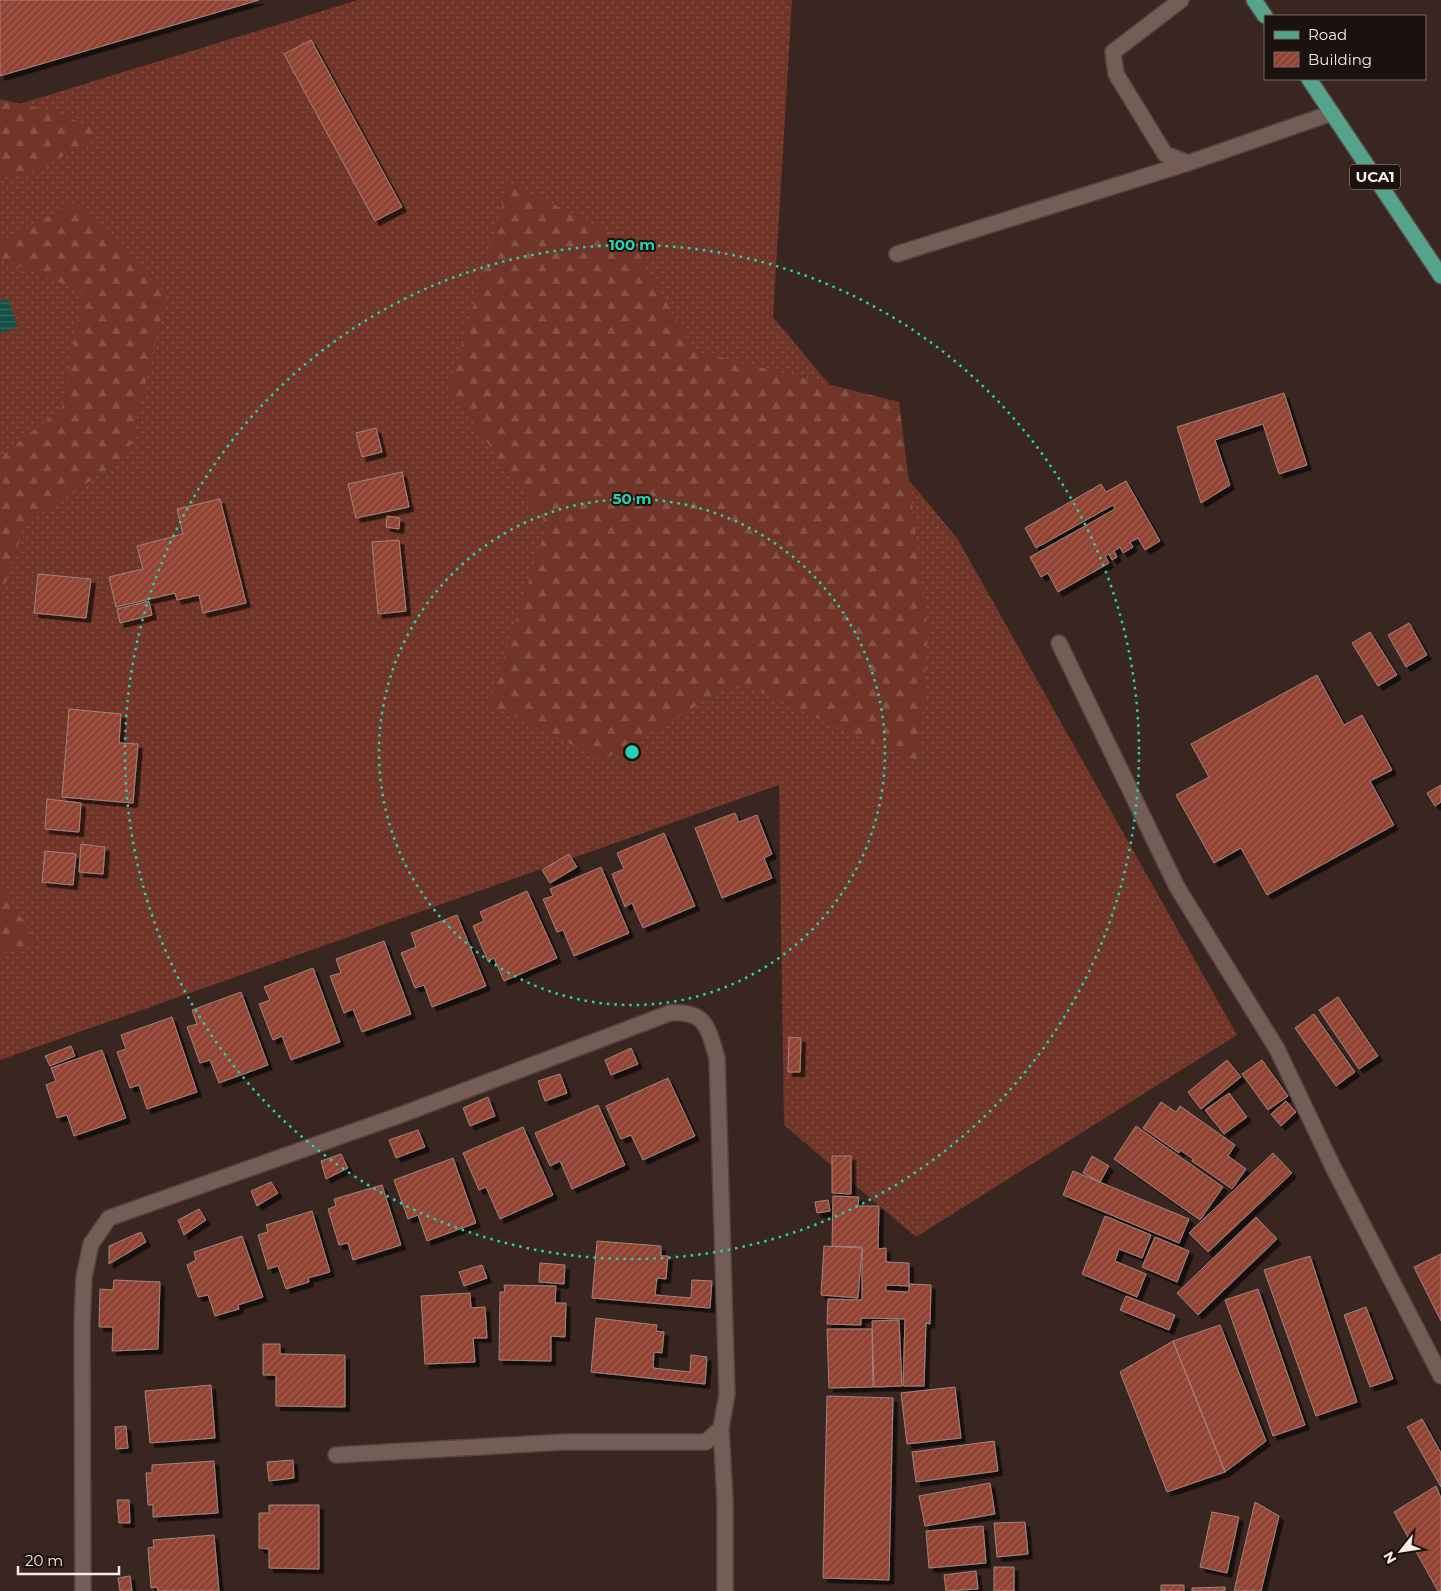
<svg xmlns="http://www.w3.org/2000/svg" width="1441" height="1591" font-family="Montserrat,sans-serif">
<style>
.grass{fill:url(#grass-dots)}
.forest{fill:url(#forest-firs)}
.water{fill:url(#water-rules)}
.building{fill:url(#building-hatch);stroke:#9f857f;filter:url(#shadow)}
.lines{fill:none;stroke-linecap:round;stroke-linejoin:round}
.lane-casing{stroke:#54433f;stroke-width:18}
.street-casing{stroke:#54433f;stroke-width:18}
.primary-casing{stroke:#54433f;stroke-width:18}
.lane{stroke:#755d57;stroke-width:15}
.street{stroke:#755d57;stroke-width:15}
.primary{stroke:#56a38c;stroke-width:15}
.ring{fill:none;stroke:#23d5af;stroke-width:2.5;stroke-dasharray:2.5 5}
.labels{text-anchor:middle;stroke-width:4;stroke-linejoin:round;paint-order:stroke}
.shield{fill:#1b110f;stroke:#b6aaa6;stroke-width:1}
.shield-label{font-size:15px;font-weight:bold;fill:#f9ebe7}
.centre{fill:#23d5af;stroke:#1b110f;stroke-width:2.5}
.ring-label{font-size:15px;text-anchor:middle;font-weight:bold;fill:#23d5af;stroke:#1b110f;stroke-width:4;stroke-linejoin:round;paint-order:stroke}
</style>
<defs>
<pattern id="grass-dots" width="8" height="8" patternUnits="userSpaceOnUse" patternTransform="scale(1.25)"><rect width="8" height="8" fill="#703528"/><path d="M2 2h.1M6 6h.1" fill="none" stroke="#855247" stroke-width="1.8" stroke-linecap="round"/></pattern>
<pattern id="forest-firs" width="22" height="20" patternUnits="userSpaceOnUse" patternTransform="scale(1.25)"><rect width="22" height="20" fill="#703528"/><path d="M5 1l3.5 6h-7zM16 11l3.5 6h-7z" fill="#855247"/></pattern>
<pattern id="water-rules" width="6" height="5" patternUnits="userSpaceOnUse" patternTransform="scale(1.25)"><rect width="6" height="5" fill="#145142"/><path d="M0 2.5h6" fill="none" stroke="#376a5d"/></pattern>
<pattern id="building-hatch" width="6" height="6" patternUnits="userSpaceOnUse" patternTransform="scale(1.25)"><rect width="6" height="6" fill="#914332"/><path d="M-1 1l2-2M0 6l6-6M5 7l2-2" fill="none" stroke="#a15e50"/></pattern>
<filter id="shadow"><feDropShadow dx="4.5" dy="4.5" stdDeviation="0" flood-color="#0009"/></filter>
</defs>
<rect width="100%" height="100%" fill="#3a2621"/>
<path class="grass" d="M358 0H792L773 317 957 538 1237 1035 916 1237 784 1125 779 785 0 1060V110Z"/>
<path class="forest" d="M0 99 57 112 102 133 38 171 0 180Z
M509 182 633 244 695 351 899 402 928 632 919 764 738 682 603 760 489 704 547 525 449 389Z
M75 202 167 294 128 456 25 524 0 600V457L62 408 83 292 0 258V242Z
M0 885 37 942 0 955Z"/>
<path class="water" d="M8 299 18 327 0 333V301Z"/>
<path class="building" d="M0 0H259L0 76Z
M311 40 402 207 375 221 284 54Z
M1284 393 1307 465 1279 474 1263 424 1215 440 1230 485 1201 503 1177 427Z
M376 428 382 452 362 457 356 433Z
M402 472 409 507 356 518 348 484Z
M1126 481 1160 541 1145 550 1138 538 1130 542 1133 547 1123 553 1120 547 1114 551 1117 557 1112 560 1109 554 1105 556 1109 563 1058 592 1048 573 1041 577 1030 557 1115 509 1113 505 1036 548 1025 528 1101 484 1106 492Z
M220 499 246 603 203 613 199 595 177 600 175 593 116 607 109 577 143 569 137 546 183 534 177 509Z
M387 516 400 518 399 529 386 527Z
M399 540 406 611 378 614 372 542Z
M38 574 91 579 86 618 34 613Z
M149 601 152 615 120 623 117 609Z
M1409 623 1427 655 1406 667 1388 635Z
M1370 632 1397 675 1378 686 1352 643Z
M1317 675 1344 725 1362 715 1392 770 1370 781 1394 825 1267 895 1241 848 1214 863 1176 795 1209 777 1191 744Z
M69 709 121 714 119 743 138 744 133 803 62 797Z
M1441 785V802L1435 806 1427 793Z
M47 799 81 803 79 832 45 829Z
M735 813 739 822 757 815 772 854 764 858 772 878 722 898 695 828Z
M664 833 695 906 643 928 632 903 625 907 612 874 624 869 617 853Z
M81 844 105 847 103 874 79 872Z
M45 851 76 854 73 885 42 882Z
M569 854 577 867 550 883 542 870Z
M601 867 629 933 574 956 563 930 557 932 543 899 553 896 550 889Z
M527 891 557 958 504 981 494 958 488 961 473 926 484 921 480 912Z
M457 915 486 986 432 1007 424 985 415 988 401 953 416 947 411 933Z
M384 941 411 1014 362 1032 353 1009 344 1013 330 976 341 973 336 959Z
M313 968 340 1042 291 1060 282 1036 273 1040 259 1004 270 1000 264 987Z
M241 992 268 1065 219 1083 210 1060 200 1063 187 1027 197 1024 192 1010Z
M1338 997 1378 1056 1359 1069 1319 1010Z
M1314 1014 1355 1072 1336 1086 1295 1028Z
M172 1017 197 1092 147 1109 139 1085 130 1088 117 1052 126 1049 121 1035Z
M789 1037 801 1038 800 1072H788Z
M71 1046 75 1056 50 1066 45 1056Z
M631 1048 638 1064 611 1075 605 1060Z
M102 1050 126 1118 74 1136 67 1115 57 1118 46 1085 56 1081 51 1068Z
M1227 1060 1241 1077 1201 1109 1188 1092Z
M1262 1060 1288 1096 1268 1110 1242 1074Z
M560 1074 567 1093 545 1101 538 1081Z
M668 1078 695 1136 643 1160 631 1135 621 1139 606 1106Z
M1229 1093 1247 1117 1224 1134 1205 1110Z
M488 1097 495 1116 470 1126 463 1108Z
M1286 1101 1296 1112 1281 1126 1271 1114Z
M1161 1102 1176 1112 1180 1106 1235 1145 1228 1156 1246 1169 1232 1189 1192 1161 1193 1159 1180 1150 1179 1153 1143 1128Z
M598 1105 625 1165 572 1189 560 1161 550 1166 535 1133Z
M1136 1126 1223 1187 1200 1220 1114 1159Z
M523 1127 553 1195 500 1219 486 1187 479 1190 463 1153Z
M418 1130 425 1147 396 1158 389 1140Z
M1273 1153 1292 1173 1208 1252 1189 1233Z
M341 1154 348 1168 326 1179 321 1161Z
M832 1156H851V1194L832 1193Z
M1092 1156 1109 1166 1100 1182 1083 1173Z
M453 1158 476 1223 427 1241 418 1215 408 1219 394 1180Z
M1073 1171 1189 1219 1179 1243 1063 1195Z
M271 1182 278 1193 257 1206 251 1191Z
M382 1185 401 1245 353 1260 348 1243 339 1245 328 1209 336 1206 334 1199Z
M833 1196 859 1197 858 1206H879L878 1249 886 1248V1262L909 1263V1286L886 1285V1291L909 1292V1284L931 1285 930 1324 926 1323 924 1386H903L905 1319 861 1318V1325L827 1324 828 1299 862 1300V1247L832 1246Z
M828 1200 830 1211 817 1213 815 1202Z
M199 1209 206 1220 184 1235 178 1220Z
M312 1211 330 1272 308 1278 309 1282 286 1289 278 1266 268 1269 258 1235 268 1232 266 1225Z
M1105 1216 1151 1235 1142 1258 1119 1249 1115 1261 1146 1274 1137 1297 1082 1274Z
M1256 1217 1277 1239 1198 1315 1177 1293Z
M141 1232 146 1242 109 1264V1246Z
M242 1236 263 1297 238 1305 239 1309 215 1316 208 1295 198 1297 187 1265 196 1260 194 1252Z
M1155 1237 1189 1251 1177 1282 1142 1267Z
M597 1241 661 1246V1256H668L666 1279 657 1278 655 1295 691 1298 692 1280 712 1281 710 1308 592 1298Z
M824 1246 862 1248 858 1298 821 1295Z
M1441 1254V1321L1414 1267Z
M1310 1256 1357 1402 1316 1416 1264 1270Z
M540 1263 565 1265 564 1284 539 1282Z
M482 1265 487 1278 464 1286 459 1272Z
M114 1280 160 1282 158 1349 112 1351 113 1327H99L100 1289 113 1290Z
M504 1285 556 1286 555 1303H566L565 1337 551 1336V1361L499 1360 500 1292H505Z
M1258 1289 1305 1425 1273 1436 1225 1300Z
M470 1293 471 1308 485 1307 487 1338H473L475 1362 425 1364 421 1296Z
M1126 1296 1175 1315 1169 1330 1120 1310Z
M1366 1307 1393 1379 1370 1387 1344 1315Z
M596 1318 657 1325 656 1331 664 1332 662 1353 654 1352 653 1368 690 1372 691 1355 707 1357 705 1384 591 1372Z
M899 1320 902 1386 874 1387 872 1321Z
M1220 1325 1266 1441 1225 1472 1173 1341Z
M827 1329H872L873 1387 829 1388Z
M1173 1341 1225 1472 1167 1492 1120 1372Z
M263 1344H280V1354L345 1355V1407L276 1406V1375H263Z
M211 1385 215 1438 150 1443 145 1391Z
M955 1387 961 1438 907 1444 901 1393Z
M827 1396 893 1398 889 1580 823 1578Z
M1422 1419 1441 1453V1487L1407 1427Z
M126 1426 128 1448 116 1449 115 1427Z
M994 1441 998 1471 916 1482 912 1452Z
M293 1460 294 1478 269 1481 267 1462Z
M214 1461 218 1513 153 1517V1505H148L146 1473H152V1465Z
M990 1483 995 1514 925 1526 919 1496Z
M1436 1486 1441 1498V1591H1438L1394 1512Z
M117 1500H129L130 1523H119Z
M1255 1502 1279 1516 1261 1591H1234Z
M269 1505H319V1569L269 1568V1549L259 1548V1513H269Z
M1212 1512 1239 1517 1227 1573 1200 1567Z
M1025 1522 1028 1554 997 1557 994 1523Z
M983 1526 986 1563 929 1568 926 1531Z
M214 1535 219 1591H158L157 1587 151 1588 148 1548 154 1547 153 1540Z
M994 1567H1014V1591H994Z
M976 1571 978 1589 946 1591 944 1575Z
M130 1576 132 1591H120L118 1578Z
M1161 1585H1184V1591H1161Z
M1225 1587V1591H1192V1588Z"/>
<g class="lines">
<g class="lane-casing">
<path id="lane" d="M1181 0 1113 52 1116 74 1165 154 1188 163 1332 113
M897 254 1188 163"/>
</g>
<g class="street-casing">
<path id="street" d="M1059 643 1177 887 1277 1049 1334 1169 1441 1376
M721 1428 725 1501V1591
M83 1591 82 1324 84 1277 91 1244 109 1218 403 1114 670 1013C706 1010 708 1028 717 1058L727 1394 721 1428 706 1442H565L336 1455"/>
</g>
<g class="primary-casing">
<path id="primary" d="M1254 0 1265 16
M1309 79 1441 276"/>
</g>
<use href="#lane" class="lane"/>
<use href="#street" class="street"/>
<use href="#primary" class="primary"/>
</g>
<g class="ring">
<circle cx="632" cy="752" r="253"/>
<circle cx="632" cy="752" r="507"/>
</g>
<g class="labels">
<rect class="shield" x="1350" y="164.5" width="50" height="25" rx="4"/>
<g class="shield-label">
<text x="1375" y="182">UCA1</text>
</g>
</g>
<circle cx="632" cy="752" r="8" class="centre"/>
<g class="ring-label">
<text x="632" y="250">100 m</text>
<text x="632" y="504">50 m</text>
</g>
<rect x="1264" y="15" width="162" height="65" fill="#1b110f" stroke="#746865"/>
<rect x="1274" y="31" width="25" height="8" fill="#56a38c" stroke="#746865"/>
<text x="1308" y="40" font-size="15" fill="#f9ebe7">Road</text>
<rect x="1274" y="52" width="25" height="15" fill="url(#building-hatch)" stroke="#746865"/>
<text x="1308" y="65" font-size="15" fill="#f9ebe7">Building</text>
<g transform="translate(1401 1551) rotate(240)" stroke="#1b110f" stroke-width="4" paint-order="stroke">
<path d="M0-4L9 19L0 12L-9 19Z" fill="#f9ebe7"/>
<text y="-8" font-size="14" font-weight="bold" text-anchor="middle" fill="#f9ebe7">N</text>
</g>
<path d="M18 1566v8h101v-8" fill="none" stroke="#f9ebe7" stroke-width="2.5"/>
<text x="25" y="1566" font-size="15" fill="#f9ebe7" stroke="#1b110f" stroke-width="4" paint-order="stroke">20 m</text>
</svg>
